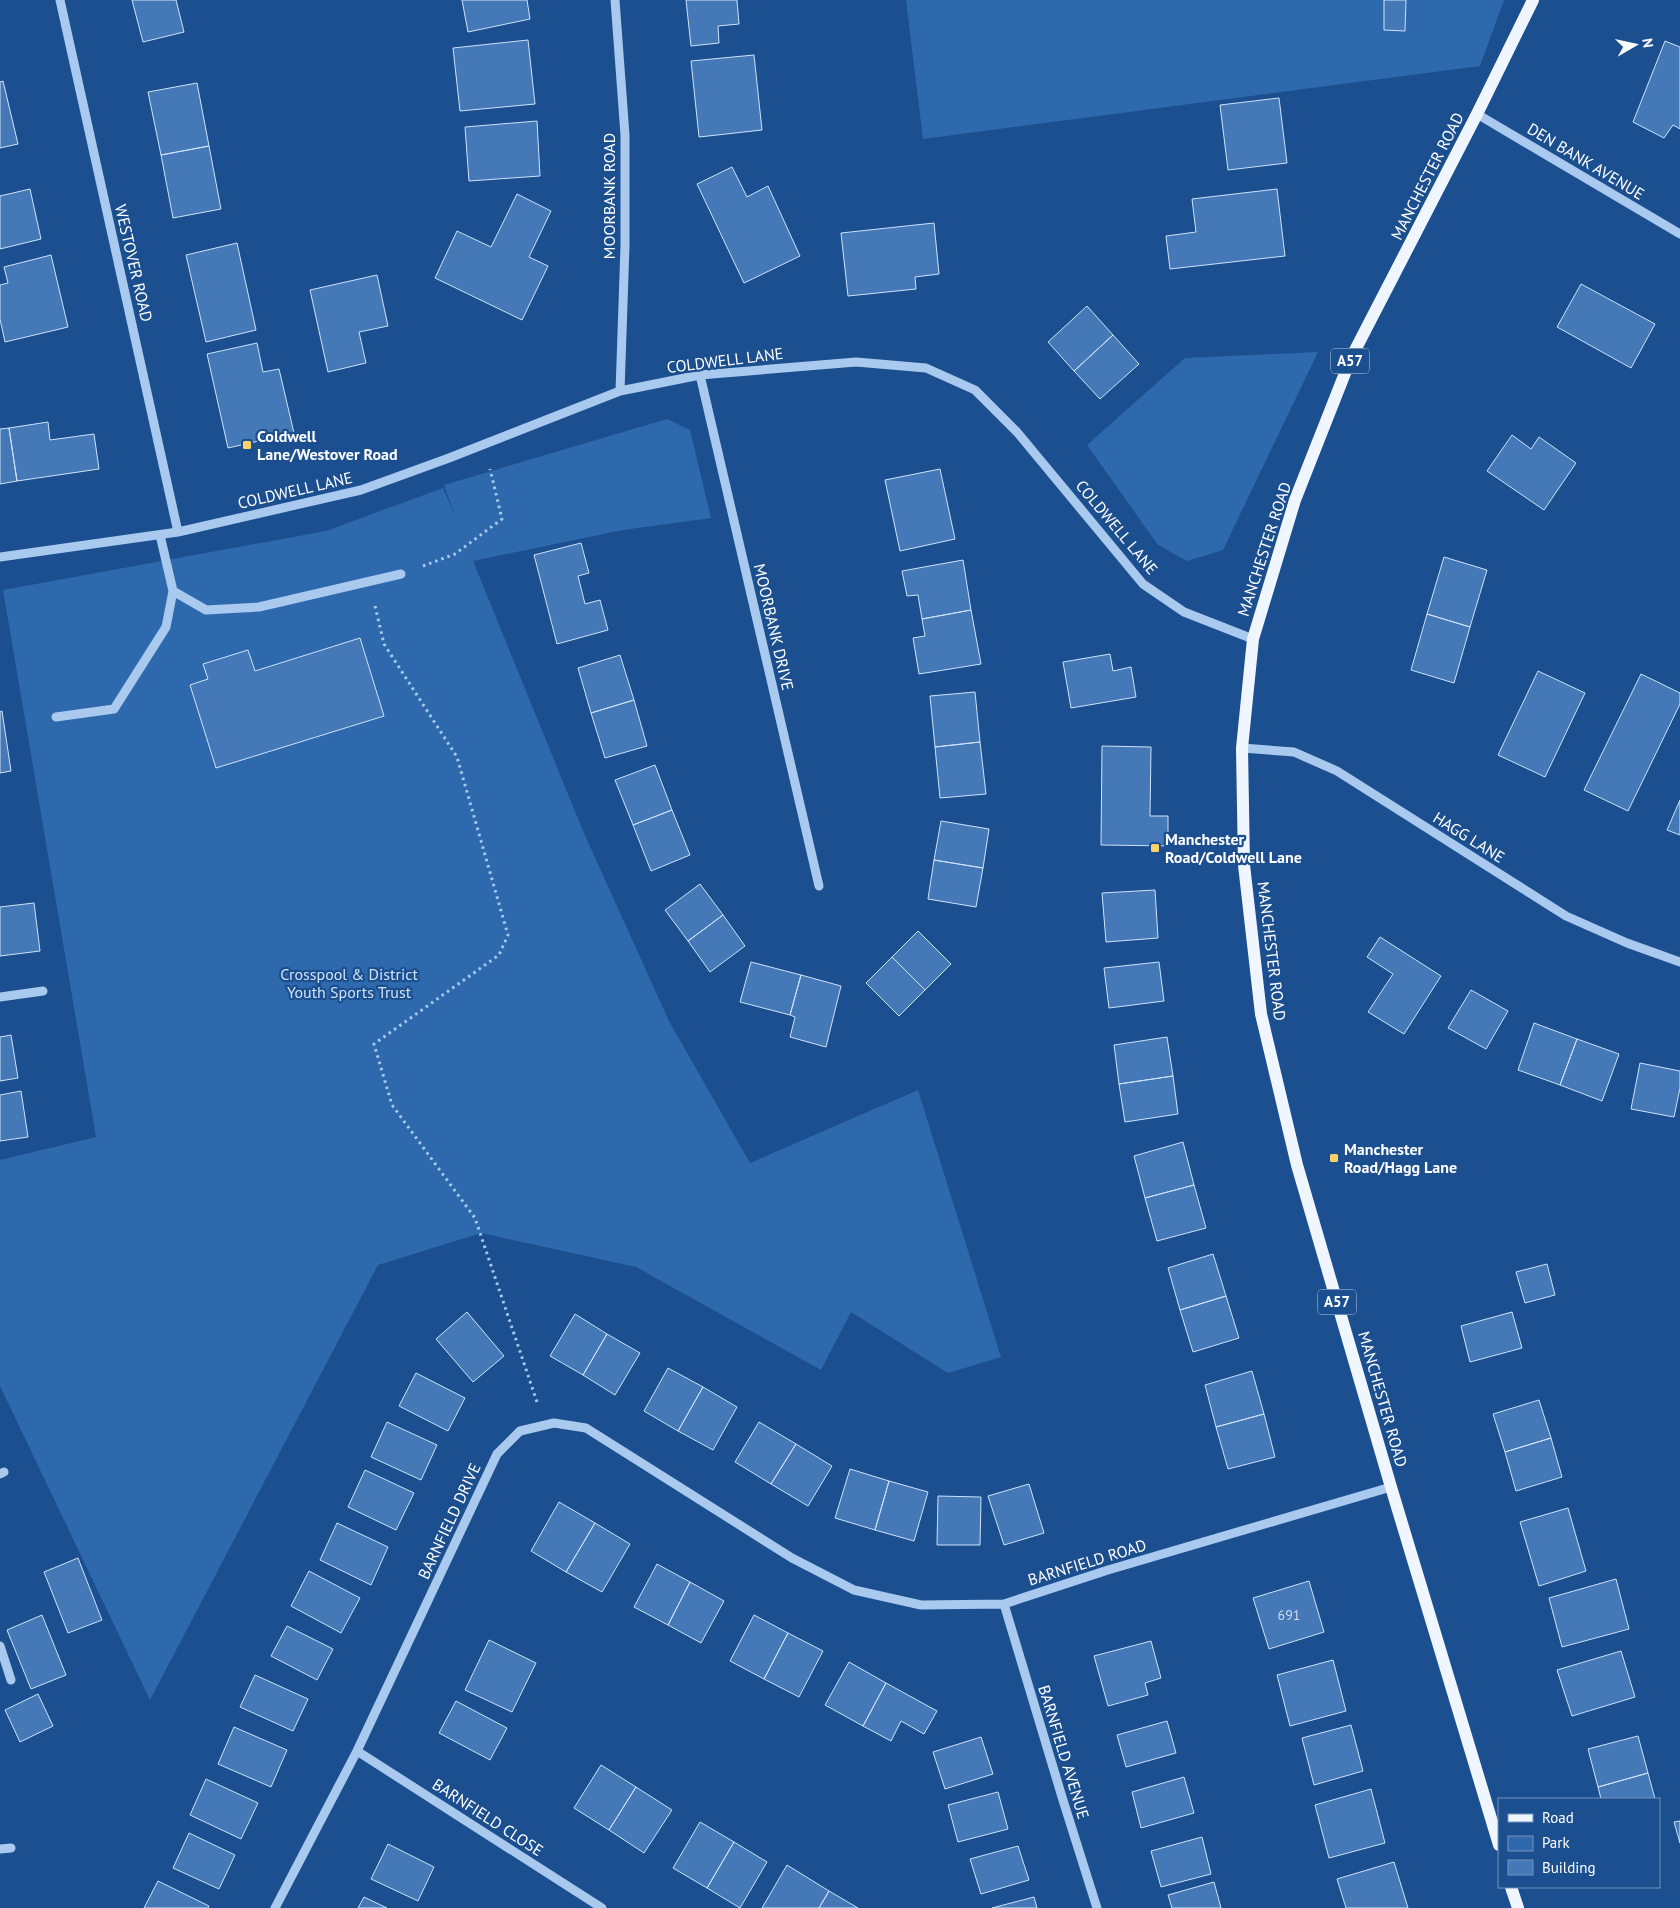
<svg xmlns="http://www.w3.org/2000/svg" width="1680" height="1908" font-family="'PT Sans',sans-serif">
<style>
.green{fill:#2e69ad}
.building{fill:#4478b7;stroke:#cfe3fa}
.lines{fill:none;stroke-linecap:round;stroke-linejoin:round}
.path{stroke:#a9c9ee;stroke-width:3;stroke-dasharray:2.5 4;stroke-linecap:butt}
.minor{stroke:#a9c9ee;stroke-width:9}
.major{stroke:#f0f6ff;stroke-width:12}
.poi-dot{fill:#ffd166;stroke:#1b4f8f;stroke-width:2}
.labels{text-anchor:middle;stroke-width:4.5;stroke-linejoin:round;paint-order:stroke}
.number-label{font-size:14px;fill:#d0dded}
.shield{fill:#1b4f8f;stroke:#bbcadd;stroke-width:1}
.shield-label{font-size:15px;font-weight:bold;fill:#fff}
.street-label{font-size:16px;fill:#fff;stroke:#1b4f8f}
.poi-label{font-size:16px;font-weight:bold;fill:#fff;stroke:#1b4f8f;text-anchor:start}
.park-label{font-size:16px;fill:#cfe3fa;stroke:#1b4f8f}
</style>
<rect width="100%" height="100%" fill="#1b4f8f"/>
<path class="green" d="M906 0H1504L1480 66 923 139Z
M1318 352 1223 550 1187 561 1158 545 1087 445 1185 358Z
M667 419 690 430 711 518 623 530 473 561 583 831 669 1021 750 1163 918 1090 1001 1357 948 1373 851 1312 821 1370 636 1267 481 1233 378 1265 150 1700 0 1386V1160L96 1137 3 590 326 531 443 488 455 516 444 485Z"/>
<path class="building" d="M132 0H176L184 32 143 42Z
M462 0H527L530 19 468 32Z
M686 0H737L739 24 718 26 719 43 691 46Z
M1384 0H1406L1405 31 1384 30Z
M528 40 535 104 460 111 453 48Z
M1665 41 1680 47V129L1673 125 1664 138 1633 122Z
M754 55 762 130 699 137 691 61Z
M3 81 18 144 0 148V82Z
M197 83 209 146 161 155 148 92Z
M1279 98 1287 163 1228 170 1220 105Z
M537 121 540 176 469 181 465 127Z
M209 146 221 209 173 218 161 155Z
M732 167 747 197 768 186 800 256 744 283 697 184Z
M30 189 41 239 0 249V196Z
M1277 189 1285 256 1170 269 1166 236 1196 232 1192 199Z
M517 194 551 211 529 257 548 266 522 320 435 278 457 231 491 247Z
M934 223 939 274 915 277 916 289 848 296 841 233Z
M237 243 256 330 206 342 186 255Z
M51 255 68 327 5 342 0 319V285L8 283 4 267Z
M377 275 388 326 359 332 366 363 328 372 310 290Z
M1581 284 1655 324 1631 368 1557 327Z
M1087 306 1113 335 1074 371 1048 342Z
M1113 335 1139 364 1100 399 1074 371Z
M257 343 263 372 279 369 294 433 228 448 207 354Z
M48 422 50 440 94 434 99 469 17 481 9 428Z
M9 428 17 481 0 484V429Z
M1512 435 1531 449 1539 437 1576 463 1544 510 1487 471Z
M940 469 955 539 900 551 885 480Z
M581 543 589 573 578 576 585 604 600 600 608 630 557 644 534 555Z
M1444 557 1487 570 1470 627 1427 614Z
M963 560 971 610 922 619 918 595 907 596 902 571Z
M971 610 981 664 919 674 913 638 925 636 922 619Z
M1427 614 1470 627 1454 683 1411 670Z
M360 638 384 716 216 768 190 685 208 679 203 664 248 650 255 671Z
M1110 654 1113 671 1131 667 1136 697 1071 708 1063 662Z
M620 655 634 700 591 713 578 668Z
M1538 671 1585 693 1545 777 1498 755Z
M1641 674 1680 693V704L1628 811 1584 790Z
M975 692 980 742 935 747 930 696Z
M634 700 647 746 605 758 591 713Z
M2 711 11 771 0 773V712Z
M980 742 986 794 940 798 935 747Z
M1102 746 1151 747 1150 816H1168V846L1101 845Z
M655 765 672 810 633 825 615 780Z
M1680 800V835L1667 830Z
M672 810 690 855 651 871 633 825Z
M941 821 989 829 983 868 934 860Z
M934 860 983 868 976 907 928 899Z
M700 884 723 915 688 941 665 910Z
M1155 890 1158 938 1106 942 1102 893Z
M34 903 40 951 0 956V907Z
M723 915 745 946 710 972 688 941Z
M918 931 951 964 925 990 892 957Z
M1380 937 1441 976 1404 1034 1368 1012 1393 974 1367 957Z
M892 957 925 990 899 1016 866 983Z
M751 962 801 975 790 1015 740 1002Z
M1159 962 1164 1001 1109 1008 1104 968Z
M801 975 841 986 826 1047 790 1037 795 1017 790 1015Z
M1471 990 1508 1011 1486 1049 1448 1028Z
M1534 1023 1577 1039 1560 1085 1518 1070Z
M11 1035 18 1078 0 1081V1037Z
M1167 1037 1173 1076 1119 1084 1114 1045Z
M1577 1039 1619 1054 1602 1101 1560 1085Z
M1640 1063 1680 1071V1088L1674 1117 1631 1109Z
M1173 1076 1178 1114 1125 1122 1119 1084Z
M21 1091 28 1137 0 1141V1095Z
M1183 1142 1194 1185 1145 1198 1134 1156Z
M1194 1185 1206 1228 1157 1241 1145 1198Z
M1213 1254 1226 1296 1180 1310 1168 1268Z
M1547 1264 1555 1295 1525 1303 1516 1272Z
M1226 1296 1239 1338 1193 1352 1180 1310Z
M467 1312 504 1356 473 1382 436 1339Z
M1512 1312 1522 1348 1470 1362 1461 1326Z
M575 1314 607 1334 583 1375 550 1356Z
M607 1334 640 1353 615 1395 583 1375Z
M668 1368 703 1387 678 1431 644 1411Z
M1252 1371 1264 1414 1216 1427 1205 1385Z
M416 1373 465 1398 448 1431 399 1406Z
M703 1387 737 1407 713 1450 678 1431Z
M1539 1400 1551 1438 1505 1452 1493 1414Z
M1264 1414 1275 1457 1228 1469 1216 1427Z
M387 1422 437 1445 421 1480 371 1457Z
M759 1422 796 1444 771 1484 735 1462Z
M1551 1438 1562 1477 1516 1491 1505 1452Z
M796 1444 832 1466 808 1506 771 1484Z
M850 1469 889 1481 875 1530 835 1518Z
M365 1470 414 1493 396 1530 348 1507Z
M889 1481 928 1492 914 1541 875 1530Z
M1029 1484 1044 1533 1004 1545 988 1496Z
M938 1496 981 1497 980 1545H937Z
M559 1502 595 1523 566 1572 531 1551Z
M1568 1508 1586 1571 1539 1586 1520 1522Z
M337 1523 388 1547 371 1585 320 1560Z
M595 1523 630 1544 602 1592 566 1572Z
M78 1558 102 1620 68 1633 44 1572Z
M657 1564 690 1582 668 1625 634 1607Z
M309 1571 360 1598 341 1633 291 1606Z
M1616 1579 1629 1629 1562 1647 1549 1598Z
M1309 1581 1324 1632 1269 1649 1253 1598Z
M690 1582 724 1601 701 1643 668 1625Z
M42 1615 66 1675 31 1689 7 1630Z
M754 1615 788 1633 764 1679 730 1661Z
M287 1626 333 1649 317 1680 271 1656Z
M788 1633 823 1651 799 1697 764 1679Z
M489 1640 536 1663 512 1712 465 1690Z
M1151 1641 1161 1678 1145 1683 1148 1695 1108 1706 1094 1656Z
M1621 1651 1635 1697 1572 1716 1557 1670Z
M1333 1660 1346 1711 1290 1726 1277 1675Z
M849 1662 886 1683 863 1726 825 1705Z
M255 1675 308 1699 293 1731 240 1707Z
M886 1683 937 1711 924 1734 901 1721 891 1741 863 1726Z
M38 1694 53 1726 20 1742 5 1710Z
M456 1701 507 1728 490 1760 439 1733Z
M1167 1721 1176 1753 1126 1767 1117 1735Z
M1351 1725 1363 1771 1314 1785 1302 1738Z
M234 1727 287 1750 271 1787 218 1764Z
M1638 1736 1648 1773 1598 1787 1588 1749Z
M981 1737 993 1774 945 1789 933 1752Z
M601 1765 636 1787 609 1830 574 1808Z
M1648 1773 1655 1799H1601L1598 1787Z
M1184 1777 1194 1813 1141 1828 1132 1792Z
M206 1779 258 1803 241 1839 190 1815Z
M636 1787 672 1810 644 1853 609 1830Z
M1371 1789 1385 1843 1329 1858 1315 1805Z
M998 1792 1008 1829 958 1842 948 1805Z
M1680 1821V1843L1674 1822Z
M700 1822 734 1842 707 1888 673 1868Z
M189 1833 235 1855 219 1889 173 1868Z
M1202 1837 1211 1874 1161 1887 1151 1851Z
M734 1842 767 1862 740 1908 707 1888Z
M388 1844 434 1867 418 1901 371 1879Z
M1018 1846 1029 1880 981 1894 970 1859Z
M1394 1862 1408 1908H1346L1337 1879Z
M787 1865 829 1891 819 1908H762Z
M158 1881 209 1906 208 1908H144Z
M1214 1882 1221 1908H1172L1168 1895Z
M829 1891 858 1908H819Z
M364 1897 387 1908H358Z
M1034 1897 1037 1908H992Z"/>
<g class="lines">
<path class="path" d="M423 566 455 554 502 519 490 469
M375 606 384 644 457 757 508 935 499 955 374 1044 392 1105 475 1218 537 1402"/>
<path class="minor" d="M60 0 178 532
M615 0 625 135V246L620 391
M1477 114 1680 234
M700 375 819 886
M160 535 173 591 206 610 259 607 401 574
M0 557 178 532 361 490 449 458 620 391 700 375 856 362 926 368 975 390 1017 432 1143 584 1184 612 1253 639
M56 717 114 709 166 627 173 591
M1242 748 1294 752 1337 771 1566 916 1627 943 1680 962
M0 997 43 991
M0 1474 4 1472
M1004 1604 1062 1797 1097 1908
M0 1646 11 1680
M357 1751 602 1908
M0 1849 11 1848
M275 1908 357 1751 497 1454 520 1431 554 1423 586 1428 792 1558 854 1590 921 1605 1004 1604 1108 1570 1391 1487"/>
<path class="major" d="M1499 1845 1391 1487 1297 1165 1261 1014 1244 865 1242 748 1253 639 1295 500 1351 358 1477 114 1533 0
M1511 1887 1518 1908"/>
</g>
<g class="poi-dot">
<rect x="242" y="440" width="10" height="10" rx="2.5"/>
<rect x="1150" y="843" width="10" height="10" rx="2.5"/>
<rect x="1329" y="1153" width="10" height="10" rx="2.5"/>
</g>
<g class="labels">
<g class="number-label">
<text x="1289" y="1620">691</text>
</g>
<g class="shield">
<rect x="1331" y="348.5" width="38" height="25" rx="4"/>
<rect x="1318" y="1289.5" width="38" height="25" rx="4"/>
</g>
<g class="shield-label">
<text x="1350" y="366">A57</text>
<text x="1337" y="1307">A57</text>
</g>
<g class="street-label">
<text transform="translate(1586 161) rotate(31)" y="6">DEN BANK AVENUE</text>
<text transform="translate(1427 176) rotate(-63)" y="6">MANCHESTER ROAD</text>
<text transform="translate(609 196) rotate(-90)" y="6">MOORBANK ROAD</text>
<text transform="translate(134 263) rotate(77)" y="6">WESTOVER ROAD</text>
<text transform="translate(725 360) rotate(-7)" y="6">COLDWELL LANE</text>
<text transform="translate(295 490) rotate(-13)" y="6">COLDWELL LANE</text>
<text transform="translate(1117 527) rotate(50)" y="6">COLDWELL LANE</text>
<text transform="translate(1264 549) rotate(-72)" y="6">MANCHESTER ROAD</text>
<text transform="translate(774 627) rotate(77)" y="6">MOORBANK DRIVE</text>
<text transform="translate(1469 837) rotate(32)" y="6">HAGG LANE</text>
<text transform="translate(1272 951) rotate(83)" y="6">MANCHESTER ROAD</text>
<text transform="translate(1383 1399) rotate(74)" y="6">MANCHESTER ROAD</text>
<text transform="translate(449 1521) rotate(-65)" y="6">BARNFIELD DRIVE</text>
<text transform="translate(1087 1562) rotate(-17)" y="6">BARNFIELD ROAD</text>
<text transform="translate(1064 1752) rotate(73)" y="6">BARNFIELD AVENUE</text>
<text transform="translate(488 1817) rotate(33)" y="6">BARNFIELD CLOSE</text>
</g>
<g class="poi-label">
<text x="257" y="442">Coldwell<tspan x="257" dy="18">Lane/Westover Road</tspan></text>
<text x="1165" y="845">Manchester<tspan x="1165" dy="18">Road/Coldwell Lane</tspan></text>
<text x="1344" y="1155">Manchester<tspan x="1344" dy="18">Road/Hagg Lane</tspan></text>
</g>
<g class="park-label">
<text x="349" y="980">Crosspool &amp; District<tspan x="349" dy="18">Youth Sports Trust</tspan></text>
</g>
</g>
<rect x="1498" y="1798" width="162" height="90" fill="#1b4f8f" stroke="#7695bc"/>
<rect x="1508" y="1814" width="25" height="8" fill="#f0f6ff" stroke="#7695bc"/>
<text x="1542" y="1823" font-size="15" fill="#ffffff">Road</text>
<rect x="1508" y="1836" width="25" height="15" fill="#2e69ad" stroke="#7695bc"/>
<text x="1542" y="1848" font-size="15" fill="#ffffff">Park</text>
<rect x="1508" y="1860" width="25" height="15" fill="#4478b7" stroke="#7695bc"/>
<text x="1542" y="1873" font-size="15" fill="#ffffff">Building</text>
<g transform="translate(1635 45) rotate(81)" stroke="#1b4f8f" stroke-width="4" paint-order="stroke">
<path d="M0-4L9 19L0 12L-9 19Z" fill="#ffffff"/>
<text y="-8" font-size="14" font-weight="bold" text-anchor="middle" fill="#ffffff">N</text>
</g>
</svg>
